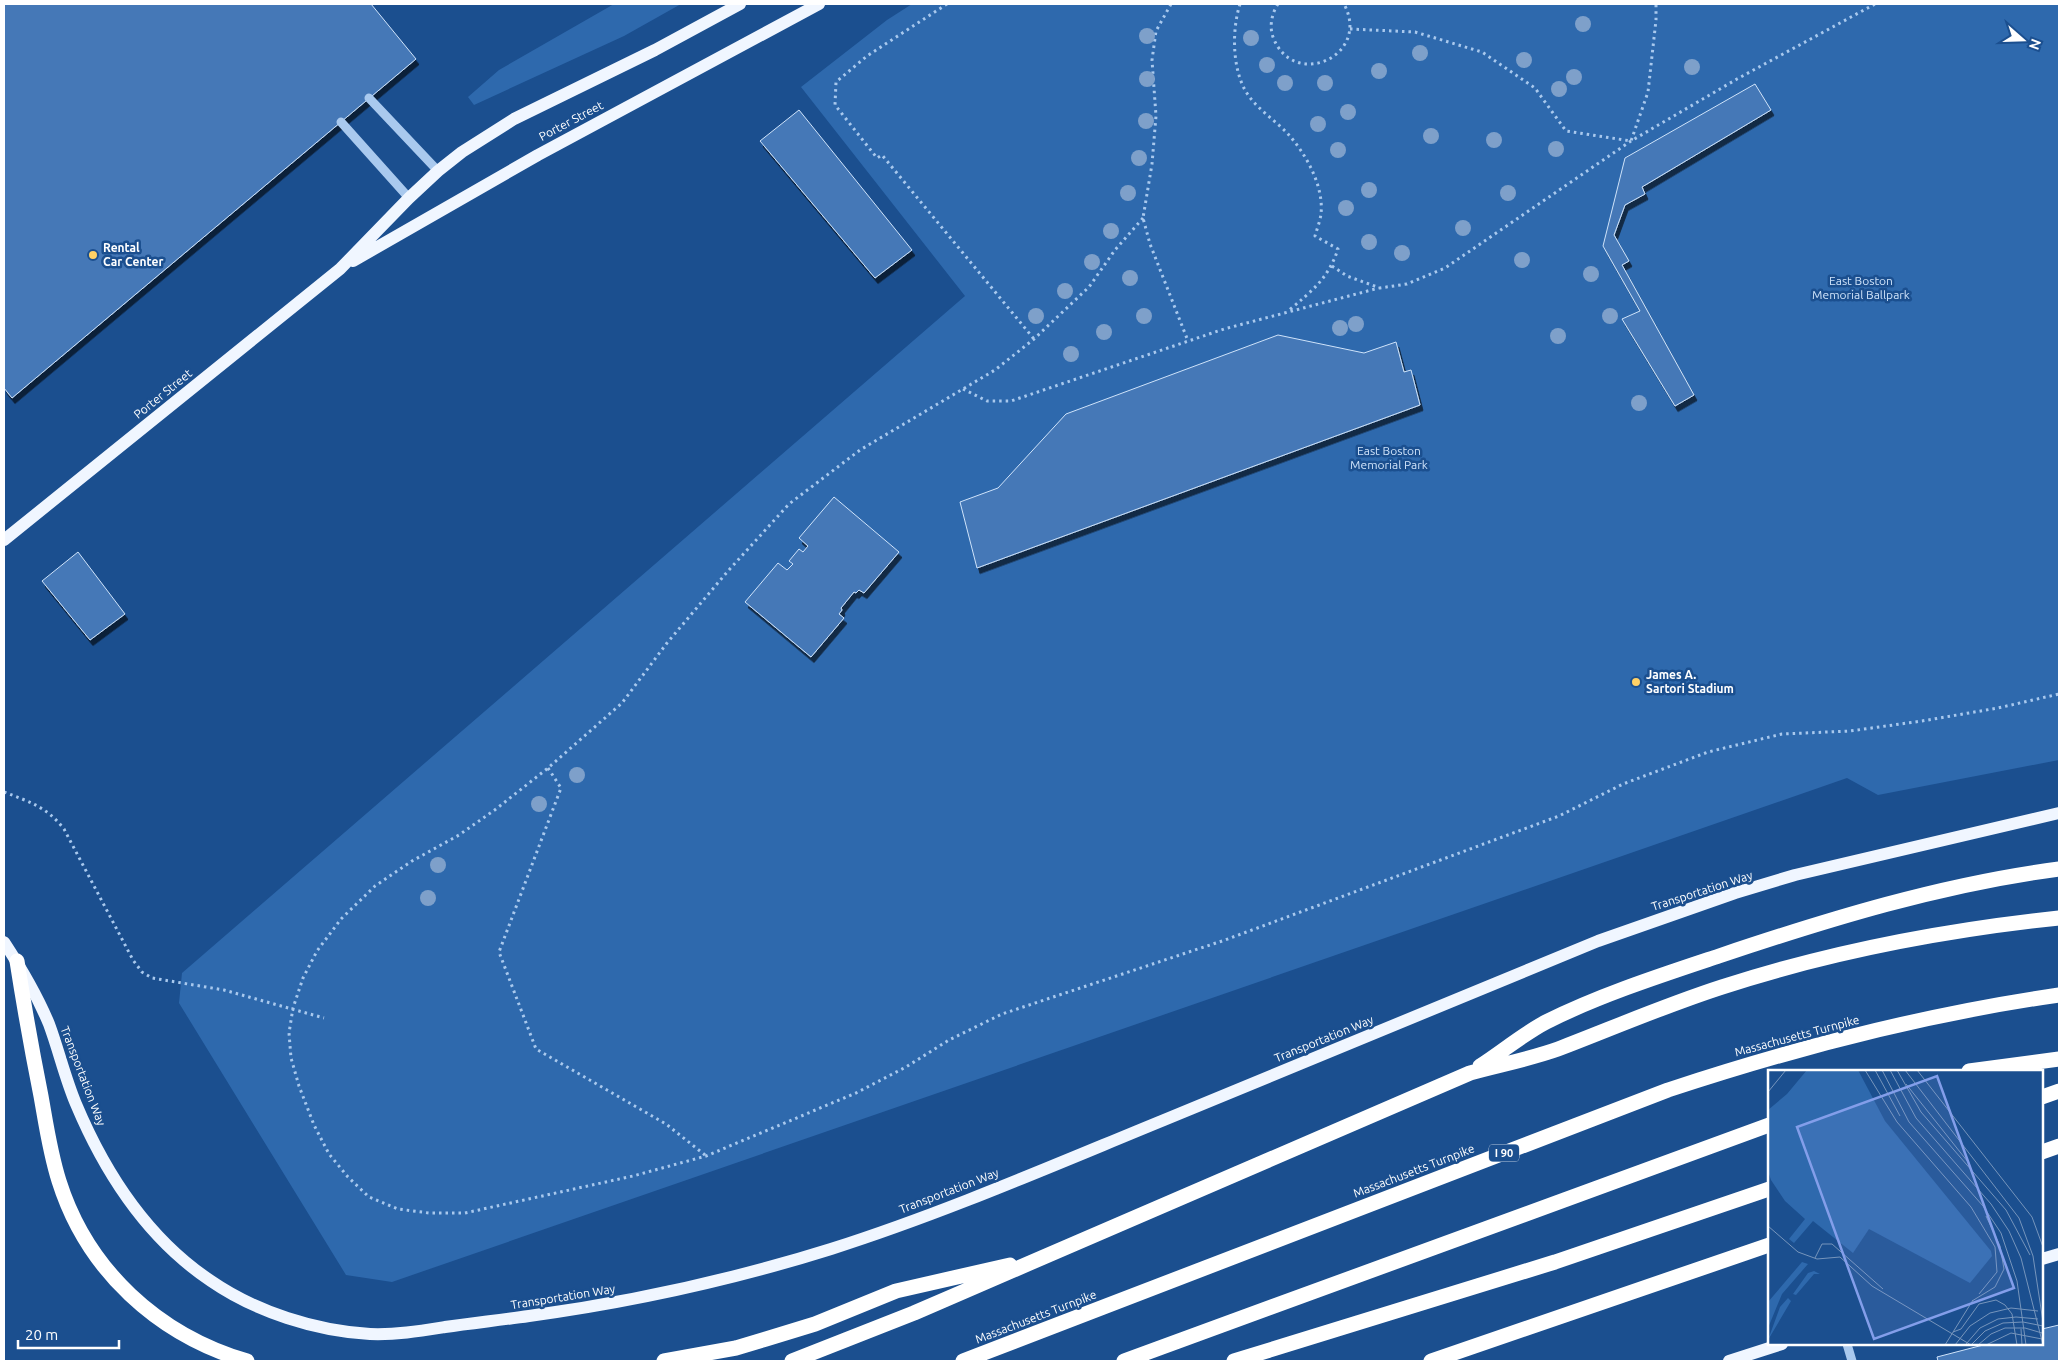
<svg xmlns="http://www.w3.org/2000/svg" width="2063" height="1365" font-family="Ubuntu,sans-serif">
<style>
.green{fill:#2e69ad}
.building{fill:#4478b7;stroke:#cfe3fa;filter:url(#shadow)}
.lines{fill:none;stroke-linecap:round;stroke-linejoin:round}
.path{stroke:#a9c9ee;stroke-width:3;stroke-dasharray:2.5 4;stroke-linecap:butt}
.minor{stroke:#a9c9ee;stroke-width:9}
.major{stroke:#f0f6ff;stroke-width:12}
.highway{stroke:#fff;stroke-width:15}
.tree{fill:#7ea0ca}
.poi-dot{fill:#ffd166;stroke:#1b4f8f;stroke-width:2}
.labels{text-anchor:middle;stroke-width:5;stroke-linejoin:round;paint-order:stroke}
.shield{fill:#1b4f8f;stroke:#bbcadd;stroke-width:1}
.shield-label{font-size:11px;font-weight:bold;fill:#fff}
.street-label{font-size:12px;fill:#fff;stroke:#1b4f8f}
.poi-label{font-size:12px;font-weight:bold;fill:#fff;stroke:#1b4f8f;text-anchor:start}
.park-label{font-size:12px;fill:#cfe3fa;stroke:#1b4f8f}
.inset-road{fill:none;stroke:#7695bc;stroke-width:1}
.view{fill:#839eea;fill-opacity:0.15;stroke:#839eea;stroke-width:2.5}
.inset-edge{fill:none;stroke:#fff;stroke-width:2.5}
</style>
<defs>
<filter id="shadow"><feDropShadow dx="3" dy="5.5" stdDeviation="0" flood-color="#0009"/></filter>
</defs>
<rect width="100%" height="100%" fill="#1b4f8f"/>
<path class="green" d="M614 4H681L624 36 474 105 468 97 499 70Z
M912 4H2059V760L1878 795 1847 778 392 1282 346 1275 179 1003 182 973 965 296 801 87 887 20Z"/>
<path class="building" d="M4 4H371L416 59 12 398 4 388Z
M1755 84 1771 110 1642 187 1645 194 1625 205 1614 235 1629 261 1622 265 1694 395 1675 406 1622 319 1640 311 1603 246 1625 158Z
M799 110 912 250 875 278 760 141Z
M1278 335 1364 353 1396 342 1404 372 1411 370 1420 405 977 568 960 502 998 488 1066 414Z
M834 497 899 552 864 593 859 590 856 593 854 592 841 608 842 610 839 614 844 618 811 657 745 602 778 563 787 570 793 564 789 561 799 549 803 552 808 546 799 538Z
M78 552 125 614 90 640 42 581Z
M2059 1325V1361H1938L1937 1357 1987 1344H2042V1329Z"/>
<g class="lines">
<path class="path" d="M947 4 867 56 836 82 835 105 877 158 882 155 1034 339
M1171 4 1156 31 1152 60 1156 116 1152 164 1143 218 1150 244 1188 341
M1240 4C1232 29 1232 66 1245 90 1255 108 1274 119 1288 134 1306 154 1324 186 1321 214 1320 221 1317 229 1315 236L1338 249C1328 279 1312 291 1288 311
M1278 4C1272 13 1269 26 1273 37 1293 91 1372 56 1344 4
M1350 29 1415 32 1482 52 1535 88 1566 131 1631 141 1648 92 1656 20V4
M1143 218 1115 250 1089 287 1034 339 995 370 860 450 789 504 728 571 667 643 622 703 548 768 496 809 459 835 412 861 375 886 341 919 317 951 303 978 293 1008 289 1033 291 1058 299 1086 314 1125 329 1154 348 1177 369 1197 398 1209 429 1213H465L633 1176 706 1156 856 1093 906 1067 949 1040 1002 1014 1225 940 1559 816 1623 784 1708 752 1782 734 1850 731 1922 721 1998 708 2059 694
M1332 266 1347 276 1380 288 1407 284 1445 268 1631 141 1737 79 1875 4
M963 389 987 401H1011L1224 329 1379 288
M548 768 561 788 499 952 536 1049 666 1124 705 1155
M4 792C30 802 47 807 64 829L133 960 142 972 152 978 224 990 324 1018"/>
<path class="minor" d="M369 98 438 171
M341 122 409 198
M1847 1344 1852 1361"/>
<path class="major" d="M353 261 538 155 819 4
M4 540 340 269 409 198 438 171 462 152 514 119 655 50 740 4
M4 942C21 968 37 995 49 1024 59 1051 65 1078 76 1104 105 1173 148 1239 211 1281 256 1312 316 1331 370 1334 396 1335 420 1331 445 1327 473 1323 501 1320 529 1316 631 1302 732 1280 831 1249 944 1213 1054 1165 1164 1120 1308 1060 1453 1001 1598 941L1735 893 1795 875 2059 813
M2042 1259 2059 1254
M1729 1361 1782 1344"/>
<path class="highway" d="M17 961C24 1006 32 1051 41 1096 46 1124 50 1153 59 1181 87 1270 158 1335 247 1361
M1480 1066C1502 1052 1523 1034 1546 1022 1600 995 1662 975 1719 956 1829 919 1943 884 2059 869
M1969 1071 2059 1059
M2042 1097 2059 1091
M2042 1152 2059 1146
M664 1361 736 1348 766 1339 815 1324 896 1291 1010 1265
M792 1361 914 1313 1470 1073C1499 1065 1530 1059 1558 1049 1613 1028 1666 1005 1722 987 1830 952 1946 930 2059 918
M963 1361 1668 1090C1795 1048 1926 1014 2059 995
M1124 1361 1769 1125
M1234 1361 1555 1262 1769 1189
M1431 1361 1769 1245"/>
</g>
<g class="tree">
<circle cx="1583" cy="24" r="8"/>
<circle cx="1147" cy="36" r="8"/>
<circle cx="1251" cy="38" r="8"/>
<circle cx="1420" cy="53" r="8"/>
<circle cx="1524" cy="60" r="8"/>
<circle cx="1267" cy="65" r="8"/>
<circle cx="1692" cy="67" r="8"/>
<circle cx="1379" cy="71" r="8"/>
<circle cx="1574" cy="77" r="8"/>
<circle cx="1147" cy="79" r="8"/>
<circle cx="1285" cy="83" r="8"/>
<circle cx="1325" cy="83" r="8"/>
<circle cx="1559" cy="89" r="8"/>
<circle cx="1348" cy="112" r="8"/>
<circle cx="1146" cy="121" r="8"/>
<circle cx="1318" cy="124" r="8"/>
<circle cx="1431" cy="136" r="8"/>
<circle cx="1494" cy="140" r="8"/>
<circle cx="1556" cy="149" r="8"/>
<circle cx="1338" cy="150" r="8"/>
<circle cx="1139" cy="158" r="8"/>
<circle cx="1369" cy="190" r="8"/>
<circle cx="1128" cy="193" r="8"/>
<circle cx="1508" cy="193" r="8"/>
<circle cx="1346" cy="208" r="8"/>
<circle cx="1463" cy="228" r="8"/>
<circle cx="1111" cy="231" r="8"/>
<circle cx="1369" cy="242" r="8"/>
<circle cx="1402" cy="253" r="8"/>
<circle cx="1522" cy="260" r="8"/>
<circle cx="1092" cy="262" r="8"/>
<circle cx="1591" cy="274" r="8"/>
<circle cx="1130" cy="278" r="8"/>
<circle cx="1065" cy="291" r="8"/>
<circle cx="1036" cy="316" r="8"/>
<circle cx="1144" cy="316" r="8"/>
<circle cx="1610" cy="316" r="8"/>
<circle cx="1356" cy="324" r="8"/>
<circle cx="1340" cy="328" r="8"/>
<circle cx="1104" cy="332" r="8"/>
<circle cx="1558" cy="336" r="8"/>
<circle cx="1071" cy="354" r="8"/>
<circle cx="1639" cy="403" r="8"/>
<circle cx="577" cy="775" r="8"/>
<circle cx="539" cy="804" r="8"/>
<circle cx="438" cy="865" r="8"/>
<circle cx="428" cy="898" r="8"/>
</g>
<g class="poi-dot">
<circle cx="93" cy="255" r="5"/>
<circle cx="1636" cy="682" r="5"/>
</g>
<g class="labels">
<rect class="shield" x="1489" y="1144.5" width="30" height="17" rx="4"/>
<g class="shield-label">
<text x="1504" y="1157">I 90</text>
</g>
<g class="street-label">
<text transform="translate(571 121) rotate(-28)" y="4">Porter Street</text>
<text transform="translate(163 394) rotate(-39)" y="4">Porter Street</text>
<text transform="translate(1702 891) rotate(-18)" y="4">Transportation Way</text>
<text transform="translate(1797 1036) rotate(-15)" y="4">Massachusetts Turnpike</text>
<text transform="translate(1324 1039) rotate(-22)" y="4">Transportation Way</text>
<text transform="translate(83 1076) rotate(69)" y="4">Transportation Way</text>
<text transform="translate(1414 1171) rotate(-21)" y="4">Massachusetts Turnpike</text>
<text transform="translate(949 1191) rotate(-21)" y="4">Transportation Way</text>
<text transform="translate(563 1297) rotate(-9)" y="4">Transportation Way</text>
<text transform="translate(1036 1317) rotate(-21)" y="4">Massachusetts Turnpike</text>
</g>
<g class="poi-label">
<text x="103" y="252">Rental<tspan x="103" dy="14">Car Center</tspan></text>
<text x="1646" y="679">James A.<tspan x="1646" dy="14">Sartori Stadium</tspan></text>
</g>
<g class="park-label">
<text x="1861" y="285">East Boston<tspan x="1861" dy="14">Memorial Ballpark</tspan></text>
<text x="1389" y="455">East Boston<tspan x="1389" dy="14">Memorial Park</tspan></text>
</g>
</g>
<g transform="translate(1768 1070)">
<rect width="275" height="275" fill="#1b4f8f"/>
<path d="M39 0H90L117 51 223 181 224 186 202 213 101 159 85 183 45 151 26 173 21 169 37 149 17 131 3 110 0 101V40L19 24ZM34 192 40 194 14 224 0 258V232ZM46 201 52 204H46L28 225 25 224 40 203ZM20 228 23 231 0 270 12 237Z" fill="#2e69ad"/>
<path class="inset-road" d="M97 0 129 52 203 137 227 177 229 202 211 224M107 0 132 46M114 0 141 52 215 136 233 163 249 211 258 275M122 0 148 48 223 134 241 161 253 188 275 275M129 0 153 42 238 140 262 185M137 0 251 148 265 186 275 252M149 0 264 147 275 177M138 14 200 92M0 22 18 0M0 156 30 182 49 189 72 187 104 216 203 275M47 188 54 174H64L115 219M204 231 227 217 236 199 232 176 218 146M253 259 254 275M185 262 193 259 211 234 228 230 237 235 244 244 249 275M198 274 212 258 230 249 248 247 270 249M177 275 205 230M187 275 202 256 222 243 243 238 270 241M203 275 217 261 235 253 255 252 275 256M210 275 223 264 237 258H257L274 263M218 275 243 263 274 269"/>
<path class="view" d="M169 6 246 218 106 269 29 57Z"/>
<rect width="275" height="275" class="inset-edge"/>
</g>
<rect width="2063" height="1365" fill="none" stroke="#ffffff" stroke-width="10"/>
<g transform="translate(2023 40) rotate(110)" stroke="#1b4f8f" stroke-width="4" paint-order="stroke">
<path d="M0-4L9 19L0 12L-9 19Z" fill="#ffffff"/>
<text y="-8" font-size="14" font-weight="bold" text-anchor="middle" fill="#ffffff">N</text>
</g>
<path d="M18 1340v8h101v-8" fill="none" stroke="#ffffff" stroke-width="2.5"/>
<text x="25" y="1340" font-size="15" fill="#ffffff" stroke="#1b4f8f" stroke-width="4" paint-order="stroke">20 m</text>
</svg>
